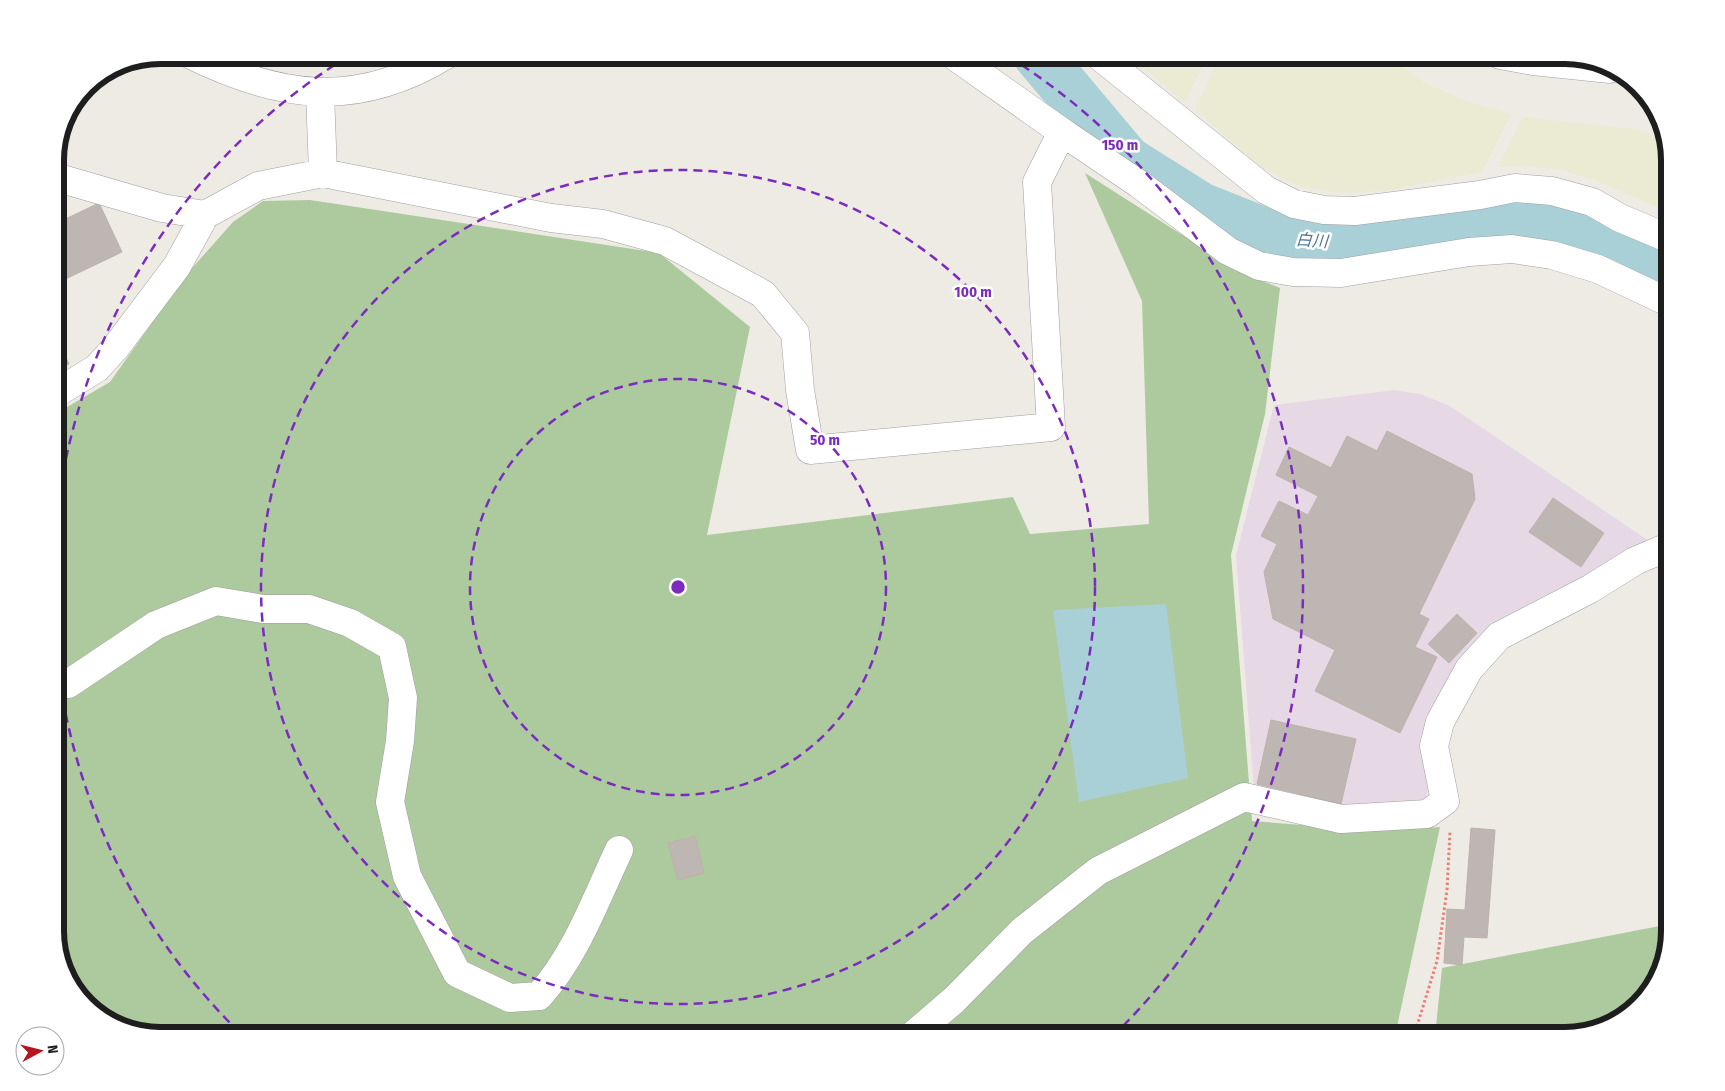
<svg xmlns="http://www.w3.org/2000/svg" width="1725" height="1091" font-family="'Fira Sans Condensed','Noto Sans JP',sans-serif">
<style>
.industrial{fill:#e6d8e5}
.farmland{fill:#eaebd2}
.forest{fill:#adc99e}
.water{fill:#aad0d7}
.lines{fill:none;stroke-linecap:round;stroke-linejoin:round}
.river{stroke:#aad0d7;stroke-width:50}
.building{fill:#beb6b2;stroke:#beb1a9}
.minor-casing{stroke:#9f9f9f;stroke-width:29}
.tertiary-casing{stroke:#9f9f9f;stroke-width:29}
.path{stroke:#ec7e79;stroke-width:3;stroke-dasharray:2.5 2.5;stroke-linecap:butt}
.minor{stroke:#fff;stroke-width:28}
.tertiary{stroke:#fff;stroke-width:28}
.ring{fill:none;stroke:#7b2cbf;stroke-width:2.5;stroke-dasharray:9 6}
.labels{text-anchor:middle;stroke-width:5;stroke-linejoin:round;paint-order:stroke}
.water-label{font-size:16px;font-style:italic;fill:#4d7695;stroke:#fff}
.rim{fill:none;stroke:#1e1e1e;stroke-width:6}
.centre{fill:#7b2cbf;stroke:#fff;stroke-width:2.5}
.ring-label{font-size:15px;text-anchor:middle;font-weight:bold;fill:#7b2cbf;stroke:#fff;stroke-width:5;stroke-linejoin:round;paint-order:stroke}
</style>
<rect width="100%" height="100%" fill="#eeebe5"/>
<path class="industrial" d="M1394 390 1420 394 1450 406 1649 541 1492 630 1431 777 1424 806 1346 809 1254 789 1236 555 1274 405Z"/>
<path class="farmland" d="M1127 55H1208L1185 102Z
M1221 55H1386L1422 81 1465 101 1511 114 1482 172 1385 191 1340 193 1298 186 1258 165 1195 110Z
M1523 117 1634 129 1665 140 1670 160V213L1598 181 1562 170 1525 166 1498 167Z"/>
<path class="forest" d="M1085 173 1242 273 1280 288 1265 414 1231 555 1252 821 1377 831 1440 827 1395 1036H160L102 1018 69 984 55 937V414L110 382 186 275 233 222 263 201 310 200 659 253 750 327 707 535 1013 497 1030 534 1149 524 1142 301Z
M1670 924V931L1652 989 1617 1022 1565 1036H1435L1442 968Z"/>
<path class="water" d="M1166 604 1188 778 1079 802 1053 610Z"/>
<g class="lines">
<path class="river" d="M1038 55 1127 161 1200 207 1275 237 1333 242 1384 230 1513 215 1568 221 1625 252 1670 272"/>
</g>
<path class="building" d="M99 203 122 252 55 284V224Z
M55 333 69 364 55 370Z
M1387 431 1472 474 1475 499 1419 614 1429 619 1415 647 1437 657 1400 733 1315 691 1335 650 1273 619 1264 572 1277 544 1261 536 1279 501 1308 515 1318 496 1276 475 1289 447 1331 468 1347 436 1377 451Z
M1553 498 1604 533 1581 567 1529 532Z
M1457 614 1477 633 1449 663 1428 644Z
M1271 720 1356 739 1341 804 1257 784Z
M1471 828 1495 830 1487 938 1464 937 1462 965 1444 963 1447 909 1465 910Z
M695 836 704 873 678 880 668 843Z"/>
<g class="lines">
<g class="minor-casing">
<path id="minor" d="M1098 55 1266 190 1294 204 1324 210 1355 211 1480 195 1515 188 1552 191 1592 202 1620 218 1670 239
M1500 55 1533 61 1610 69
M320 92 323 173
M55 177 162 208 205 215
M55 394 97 368 116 347 177 266 205 215 258 186 323 173 551 218 603 224 665 241 763 294 795 333 800 390 810 450 1051 427 1037 182 1062 132 1139 184 1228 251 1259 266 1293 272 1341 273 1469 252 1512 249 1552 255 1598 269 1670 303
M55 683 68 684 156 625 216 601 263 609H309L350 623 392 647 403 698 400 741 390 802 407 876 457 973 510 998 539 996C576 955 595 901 619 850
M912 1036 954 1000 1022 931 1098 871 1244 797 1341 819 1427 814 1445 801 1434 746 1440 722 1469 669 1499 636 1590 589 1635 561 1670 546"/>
</g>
<g class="tertiary-casing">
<path id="tertiary" d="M191 55C281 99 357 109 446 55
M953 55 1062 132"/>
</g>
<path class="path" d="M1414 1036 1437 961 1447 890 1450 831"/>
<use href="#minor" class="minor"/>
<use href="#tertiary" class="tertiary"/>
</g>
<g class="ring">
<circle cx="678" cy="587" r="208"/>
<circle cx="678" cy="587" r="417"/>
<path d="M240 1033A625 625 0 0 1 55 641M55 533A625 625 0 0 1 347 57M1009 57A625 625 0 0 1 1116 1033"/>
</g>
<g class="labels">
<g class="water-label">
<text transform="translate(1312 240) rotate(4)" y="6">白川</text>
</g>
</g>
<path d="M0 0H1725V1091H0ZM160 64H1565A96 96 0 0 1 1661 160V931A96 96 0 0 1 1565 1027H160A96 96 0 0 1 64 931V160A96 96 0 0 1 160 64Z" fill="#fff" fill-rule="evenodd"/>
<path class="rim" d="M160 64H1565A96 96 0 0 1 1661 160V931A96 96 0 0 1 1565 1027H160A96 96 0 0 1 64 931V160A96 96 0 0 1 160 64Z"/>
<circle cx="678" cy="587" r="8" class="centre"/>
<g class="ring-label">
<text x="1120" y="150">150 m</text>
<text x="973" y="297">100 m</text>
<text x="825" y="445">50 m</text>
</g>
<g transform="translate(40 1051) rotate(83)"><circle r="24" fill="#ffffff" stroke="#a5a5a5"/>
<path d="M0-4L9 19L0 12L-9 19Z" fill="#b8141d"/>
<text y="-8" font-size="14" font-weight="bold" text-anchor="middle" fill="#1e1e1e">N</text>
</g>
</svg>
